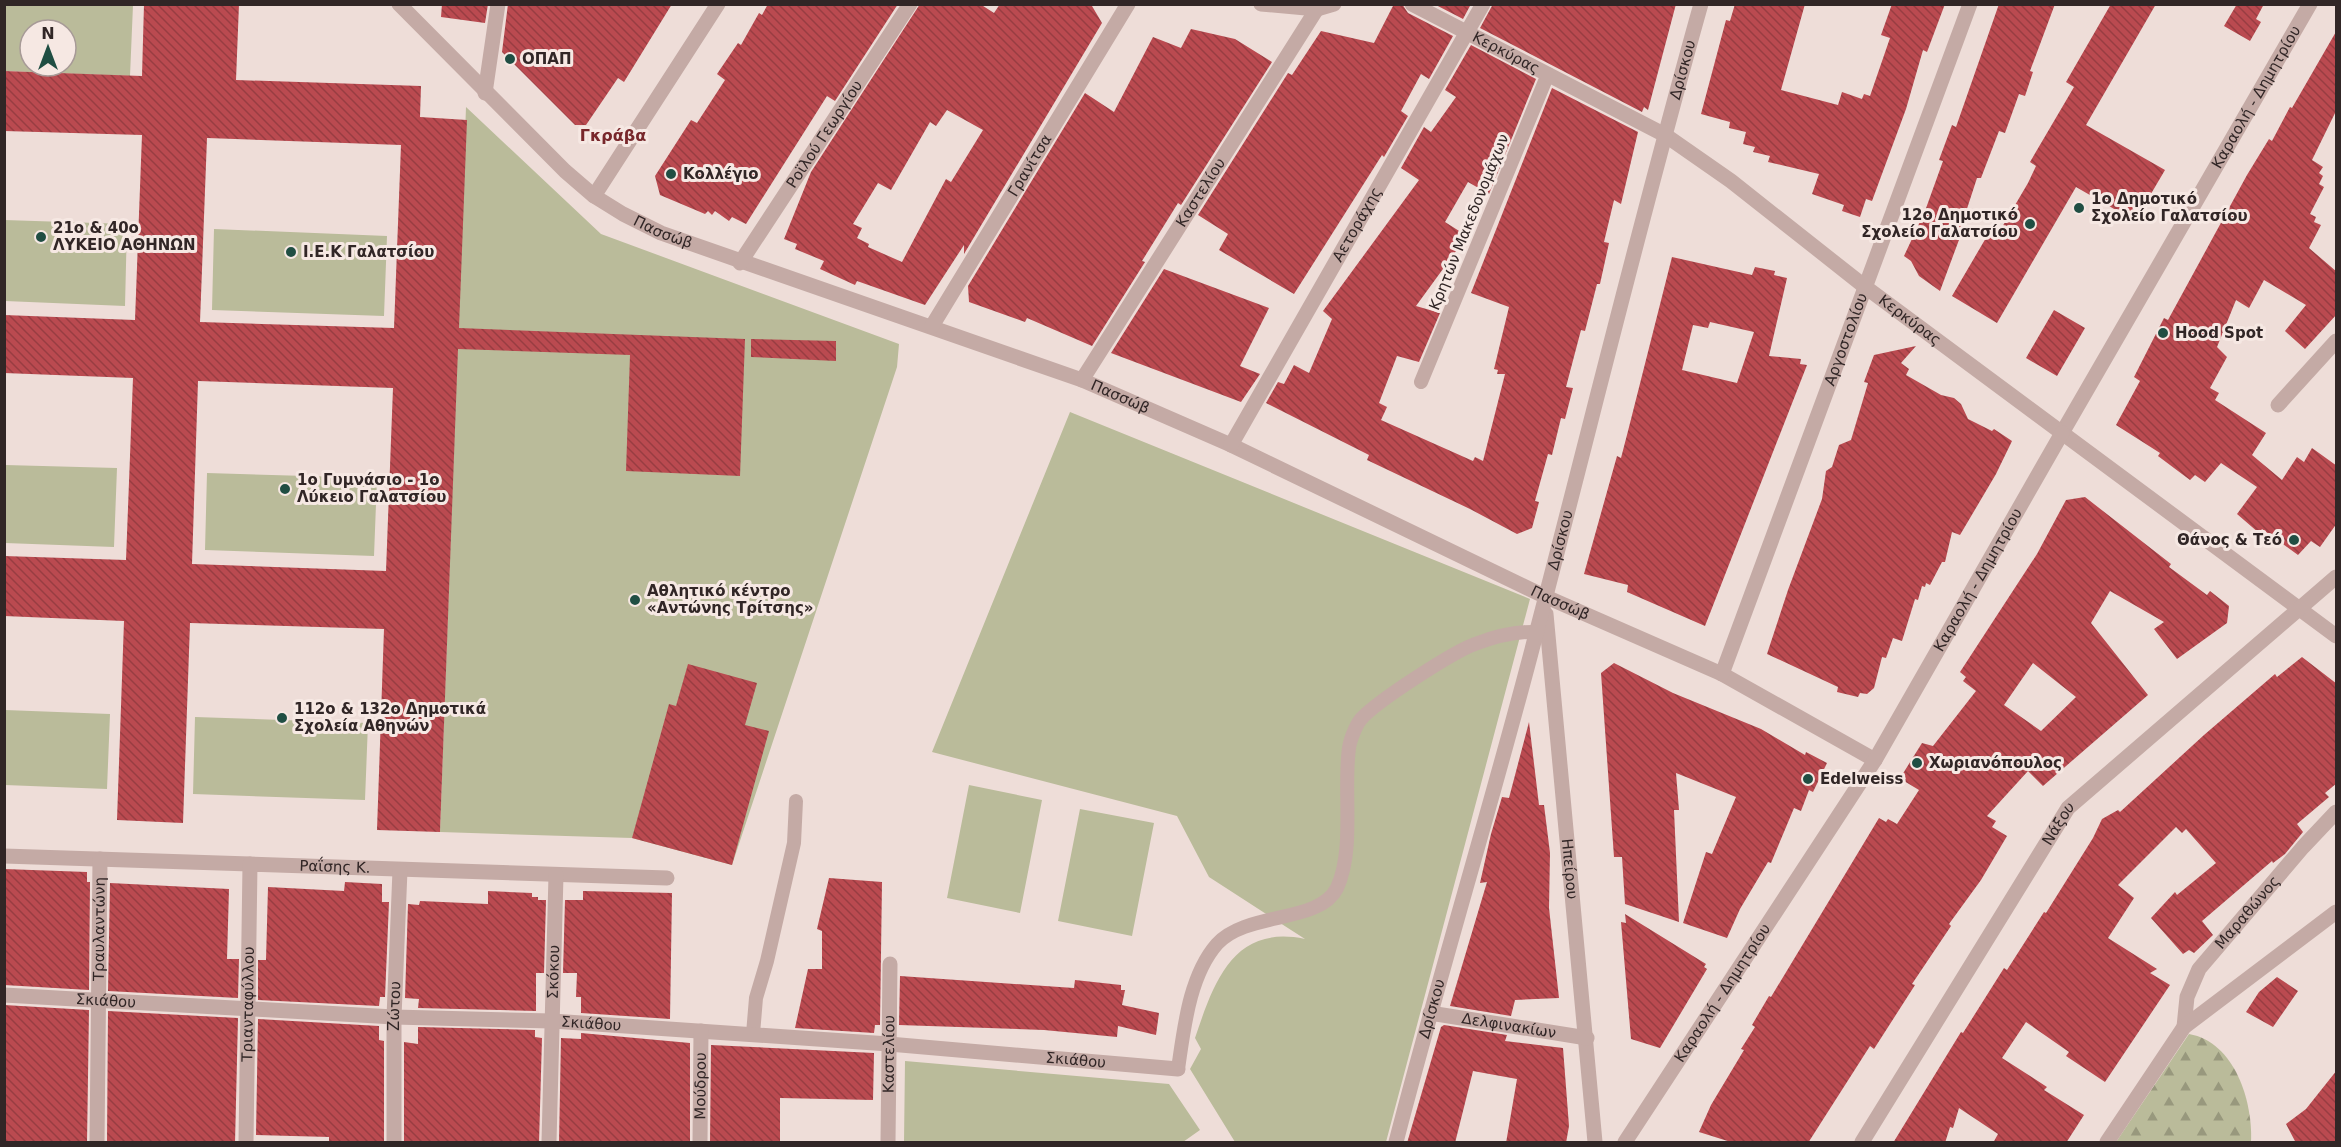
<svg xmlns="http://www.w3.org/2000/svg" width="2341" height="1147" font-family="'DejaVu Sans',sans-serif">
<style>
.forest{fill:url(#forest-firs)}
.green{fill:#babb9a;fill-rule:evenodd}
.building{fill:url(#building-back-hatch);fill-rule:evenodd}
.lines{fill:none;stroke-linecap:round;stroke-linejoin:round}
.service{stroke:#c4aaa5;stroke-width:14}
.pedestrian{stroke:#c4aaa5;stroke-width:15}
.minor{stroke:#c4aaa5;stroke-width:15}
.poi-dot{fill:#204e43;stroke:#f6e8e3;stroke-width:2}
.labels{text-anchor:middle;stroke-width:6;stroke-linejoin:round;paint-order:stroke}
.street-label{font-size:15px;fill:#312626;stroke:#f6e8e3}
.poi-label{font-size:15px;font-weight:bold;fill:#312626;stroke:#f6e8e3;text-anchor:start}
.neighbourhood-label{font-size:16px;font-weight:bold;fill:#78272b;stroke:#f6e8e3}
</style>
<defs>
<pattern id="forest-firs" width="22" height="20" patternUnits="userSpaceOnUse" patternTransform="scale(1.5)"><rect width="22" height="20" fill="#babb9a"/><path d="M5 1l3.5 6h-7zM16 11l3.5 6h-7z" fill="#98987d"/></pattern>
<pattern id="building-back-hatch" width="6" height="6" patternUnits="userSpaceOnUse" patternTransform="scale(1.5)"><rect width="6" height="6" fill="#ba4a50"/><path d="M-1 5l2 2M0 0l6 6M5-1l2 2" fill="none" stroke="#983d42"/></pattern>
</defs>
<rect width="100%" height="100%" fill="#eeddd8"/>
<path class="forest" d="M2189 1034C2235 1042 2253 1102 2251 1142H2116Z"/>
<path class="green" d="M4 5H133L130 76 5 71ZM30 30H66V66H30Z
M466 107 601 234 899 344 897 367 732 865 632 838 440 832Z
M4 220 127 224 125 306 5 301Z
M214 229 387 236 384 316 212 310Z
M1070 412 1530 599 1386 1142H1235L1190 1069 1201 1049 1195 1038C1214 982 1233 924 1305 939L1209 877 1177 816 932 752Z
M5 465 117 468 114 547 5 543Z
M207 473 377 478 374 556 205 550Z
M5 710 110 714 107 789 5 785Z
M195 717 368 723 365 800 193 794Z
M969 785 1042 800 1020 913 947 898Z
M1080 809 1154 823 1132 936 1058 921Z
M905 1061 1169 1084 1200 1130 1183 1142H904Z"/>
<path class="building" d="M144 4H239L236 80 421 86 420 117 467 120 459 328 745 339 740 476 626 471 630 355 458 349 440 832 377 830 384 629 190 623 183 823 117 820 124 621 4 616V556L126 560 133 378 4 373V315L135 320 142 135 4 131V71L142 76ZM207 138 401 145 394 328 200 322ZM198 381 393 388 386 571 192 564Z
M442 4H488L485 23 441 17Z
M508 4H672L624 82 618 78 586 125H575L502 52Z
M768 4H898L835 101 827 96 746 224 732 217 729 221 715 211 712 215 708 211 705 214 660 195 655 176 691 120 697 123 725 80 717 74 738 43 741 45 759 13 762 15Z
M920 4H980L994 13 1000 4H1084L1092 6 1102 23 964 254V245L925 305 857 281 855 285 820 269 824 261 795 249 797 244 784 239 811 172ZM947 110 983 130 951 182 946 179 902 262 868 247 869 244 857 238 862 228 853 224 878 183 891 190 930 122 936 126Z
M1394 4H1402L1408 13 1453 36 1429 79 1421 74 1401 111 1408 116 1384 157 1382 155 1294 294 1219 250 1228 234 1198 215 1288 73 1292 75 1321 31 1374 43Z
M1434 4H1471L1463 19Z
M1493 4H1676L1648 110 1644 107 1642 112 1480 28Z
M1735 4H1805L1781 90 1838 105 1842 92 1862 99 1864 94 1870 96 1890 38 1881 35 1892 4H1945L1927 52 1923 50 1906 109 1872 201 1866 199 1860 217 1842 211 1844 205 1812 194 1819 174 1768 162 1770 156 1753 152 1755 147 1743 144 1746 132 1729 128 1730 122 1701 114 1726 20 1730 21Z
M1999 4H2055L2030 71 2033 72 2025 96 2019 94 2005 133 1999 131 1981 178H1977L1963 221H1966L1940 291 1919 276 1911 261 1904 256 1925 211 1943 161 1939 160 1952 125 1956 127Z
M2111 4H2156L2086 125 2165 170 2135 221 2076 187 1997 323 1952 296 1990 231 1998 234 2028 183 2036 166 2030 162 2074 87 2066 82Z
M2237 4H2264L2256 19 2261 22 2250 41 2224 26Z
M1191 29 1235 39 1272 62 1181 205 1178 203 1142 261 1145 262 1092 346 1027 318 1025 322 969 302 968 286 1085 93 1114 112 1153 37 1181 48Z
M2337 30V109L2312 160 2323 167 2319 173 2323 176 2319 184 2324 187 2310 214 2316 217 2314 222 2321 225 2309 248 2337 272V314L2305 349 2285 331 2306 305 2264 280 2249 308 2236 300 2217 347 2227 357 2210 388 2219 393 2215 400 2266 433 2252 455 2282 480 2297 457 2304 462 2312 448 2337 466V523L2320 547 2311 541 2298 555 2262 529 2259 533 2237 514 2257 487 2221 463 2205 482 2195 475 2190 480 2158 456 2160 453 2116 425 2140 381 2134 377 2164 318 2168 320 2247 175 2269 139 2272 141 2290 107 2292 108Z
M1471 45 1536 79 1489 194 1468 182 1445 222 1467 236 1416 306 1440 313 1419 362 1397 356 1379 403 1387 407 1381 420 1473 461 1475 457 1483 461 1505 374H1497L1498 370 1494 369 1509 307 1471 293 1552 88 1638 132 1621 204 1614 200 1604 242 1609 243 1600 284H1597L1585 331 1581 330 1566 387 1573 388 1565 419 1561 418 1552 455 1548 454 1535 501 1539 502 1532 528 1517 534 1470 509 1367 460 1369 455 1266 403 1278 382 1284 384 1294 365 1309 373 1332 319 1323 311 1419 180 1401 168 1424 127 1431 132 1456 97 1445 90Z
M1672 257 1752 275 1755 267 1775 271 1774 275 1787 278 1769 356 1801 359 1800 364 1807 365 1705 626 1627 592 1628 585 1584 574 1617 456 1621 458 1628 431ZM1710 322 1754 332 1737 383 1682 370 1693 325 1708 328Z
M1164 269 1269 308 1240 366 1260 374 1241 402 1111 353Z
M2054 310 2085 328 2057 376 2026 358Z
M751 339 836 341V361L751 357Z
M1916 346 1901 363 1909 369 1906 375 1941 395 1954 398 1961 404 1968 419 1992 431 1994 429 2012 441 1996 474 1960 535 1952 532 1945 562H1942L1930 585 1926 583 1925 587 1922 586 1918 600 1915 599 1902 641 1893 638 1886 658 1882 657 1874 688 1867 694 1860 693 1858 697 1837 692 1838 687 1767 654 1788 590 1822 499 1826 471 1832 467 1839 445 1851 440 1868 383 1864 382 1874 355Z
M2085 497 2171 564 2169 567 2207 595 2210 591 2229 606 2227 623 2177 659 2154 629 2164 622 2110 591 2091 623 2148 695 2043 786 2028 771 1987 816 1996 821 1992 827 2007 836 1981 880 1949 924 1951 926 1912 984 1915 985 1874 1049 1870 1046 1808 1143H1734L1699 1132 1711 1105 1744 1050 1741 1049 1755 1027 1752 1025 1769 996 1771 997 1879 818 1886 822 1888 819 1897 824 1919 790 1904 781 1906 778 1902 775 1922 743 1933 746 1976 691 1963 681 1966 677 1960 672 2037 554 2066 500ZM2033 663 2076 697 2041 731 2004 705Z
M2302 657 2337 684V783L2325 793 2329 797 2297 824 2303 832 2285 854 2273 863 2272 861 2202 921 2213 935 2194 953 2189 950 2183 954 2151 918 2175 892 2177 895 2216 863 2186 829 2182 833 2176 827 2118 885 2134 898 2108 938 2157 969 2150 973 2170 985 2105 1082 2066 1056 2069 1052 2026 1022 2002 1058 2047 1087 2044 1090 2084 1115 2066 1143H1993L1998 1134 1959 1108 1953 1128 1950 1127 1945 1143H1893L1961 1032 1963 1033 2004 968 2007 970 2044 912 2046 913 2093 838 2102 819 2118 810 2120 812 2204 735 2275 674 2277 677Z
M1614 663 1673 693 1761 729 1805 755 1806 752 1827 763 1813 792 1809 790 1801 811 1794 808 1771 863 1768 862 1740 909 1727 938 1683 923 1706 852 1712 854 1736 797 1676 773 1679 810H1674L1679 922 1625 904 1622 857H1614L1601 673Z
M688 664 757 683 745 725 769 731 732 865 632 838 669 704 676 706Z
M1529 722 1539 805H1544L1550 853 1549 908 1559 998 1515 1000 1511 1016 1450 1006 1487 882 1480 883 1491 834 1502 797 1509 798Z
M4 869 87 872V882H90L89 990 4 985Z
M829 878 882 882 880 1025H875L874 1033 795 1028 808 969H822V931L817 929Z
M345 882 382 884V902H389L385 997H380L379 1006 258 1000V960H266L268 887 344 891Z
M110 883 229 889 227 959H239L238 998 108 991Z
M488 891 532 893V897H538V900H546L544 973H536V1011L418 1008 419 999 405 998 408 904 419 905 420 901 488 904Z
M583 891 672 893 670 1019 581 1013V997H576L577 973H563L565 900H583Z
M1625 914 1706 964 1704 967 1707 969 1660 1048 1631 1039 1621 922 1626 923Z
M900 976 1074 988 1075 980 1121 985V990H1125L1122 1005 1159 1013 1156 1035 1118 1026 1117 1037 1044 1030 899 1025Z
M2277 977 2298 991 2273 1027 2246 1012 2259 992Z
M4 1005 89 1010 87 1143H4Z
M108 1011 238 1018 235 1143H107Z
M258 1019 379 1026V1040L384 1041V1143H329V1137L256 1135Z
M1444 1025 1507 1035 1505 1041 1563 1048 1569 1126 1566 1143H1506L1517 1079 1473 1071 1455 1143H1407L1441 1027Z
M418 1027 535 1030V1037L542 1038 539 1143H404V1042L418 1044Z
M581 1033 690 1043V1143H559L561 1038 581 1039Z
M711 1045 874 1053 873 1100 780 1098V1143H710Z
M2337 1070V1143H2296L2286 1124 2306 1109Z"/>
<g class="lines">
<path class="service" d="M1421 382 1548 74
M753 1034 756 998 767 961 794 843 796 801
M1178 1069C1184 1029 1189 976 1217 944 1247 911 1319 924 1337 888 1355 849 1343 790 1349 748 1350 740 1356 725 1361 719 1377 701 1453 652 1475 644 1496 636 1515 631 1537 632"/>
<g class="pedestrian">
<path id="s1" d="M2062 433 2310 4"/>
<path d="M4 856 250 864"/>
</g>
<g class="minor">
<path id="s2" d="M399 4 565 171 594 196 623 214 661 233 1082 380 1231 445 1544 596 1722 674 1875 760"/>
<path d="M1261 4 1317 9 1334 4"/>
<path id="s3" d="M1412 4 1665 135 1731 181 1864 286 2336 636"/>
<path d="M485 93 498 4"/>
<path d="M594 196 718 4"/>
<path id="s4" d="M740 263 910 4"/>
<path id="s5" d="M932 326 1128 4"/>
<path id="s6" d="M1082 380 1320 4"/>
<path d="M2278 405 2336 341"/>
<path id="s7" d="M1231 445 1483 4"/>
<path id="s8" d="M1546 614 1595 1142"/>
<path id="s9" d="M1722 674 1970 4"/>
<path id="s10" d="M4 995 394 1017 552 1021 889 1044 1178 1069"/>
<path id="s11" d="M1430 1013 1587 1038"/>
<path id="s12" d="M2184 1027 2187 997 2199 969 2303 847 2336 812"/>
<path id="s13" d="M97 1142 100 859"/>
<path id="s14" d="M246 1142 250 864 667 878"/>
<path id="s15" d="M394 1142V1017L400 870"/>
<path id="s16" d="M549 1142 556 875"/>
<path id="s17" d="M700 1142 701 1031"/>
<path id="s18" d="M888 1142 890 964"/>
<path id="s19" d="M1396 1142C1440 972 1492 804 1536 634 1591 424 1642 213 1701 4"/>
<path id="s20" d="M1625 1142 1875 760 2062 433"/>
<path id="s21" d="M1862 1142 2068 808 2336 577"/>
<path d="M2107 1142 2184 1027 2336 912"/>
</g>
</g>
<g class="poi-dot">
<circle cx="510" cy="59" r="6"/>
<circle cx="671" cy="174" r="6"/>
<circle cx="2079" cy="208" r="6"/>
<circle cx="2030" cy="224" r="6"/>
<circle cx="41" cy="237" r="6"/>
<circle cx="291" cy="252" r="6"/>
<circle cx="2163" cy="333" r="6"/>
<circle cx="285" cy="489" r="6"/>
<circle cx="2294" cy="540" r="6"/>
<circle cx="635" cy="600" r="6"/>
<circle cx="282" cy="718" r="6"/>
<circle cx="1917" cy="763" r="6"/>
<circle cx="1808" cy="779" r="6"/>
</g>
<g class="labels">
<g class="street-label">
<text dy="5" stroke="none"><textPath href="#s3" startOffset="106">Κερκύρας</textPath></text>
<text dy="5" stroke="none"><textPath href="#s19" startOffset="1110">Δρίσκου</textPath></text>
<text dy="5" stroke="none"><textPath href="#s1" startOffset="388">Καραολή - Δημητρίου</textPath></text>
<text dy="5" stroke="none"><textPath href="#s4" startOffset="154">Ροϊλού Γεωργίου</textPath></text>
<text dy="5" stroke="none"><textPath href="#s5" startOffset="188">Γρανίτσα</textPath></text>
<text dy="5" stroke="none"><textPath href="#s6" startOffset="222">Καστελίου</textPath></text>
<text transform="translate(1469 222) rotate(-68)" y="5">Κρητών Μακεδονομάχων</text>
<text dy="5" stroke="none"><textPath href="#s7" startOffset="254">Αετοράχης</textPath></text>
<text dy="5" stroke="none"><textPath href="#s2" startOffset="352">Πασσώβ</textPath></text>
<text dy="5" stroke="none"><textPath href="#s3" startOffset="592">Κερκύρας</textPath></text>
<text dy="5" stroke="none"><textPath href="#s9" startOffset="357">Αργοστολίου</textPath></text>
<text dy="5" stroke="none"><textPath href="#s2" startOffset="838">Πασσώβ</textPath></text>
<text dy="5" stroke="none"><textPath href="#s19" startOffset="624">Δρίσκου</textPath></text>
<text dy="5" stroke="none"><textPath href="#s20" startOffset="664">Καραολή - Δημητρίου</textPath></text>
<text dy="5" stroke="none"><textPath href="#s2" startOffset="1324">Πασσώβ</textPath></text>
<text dy="5" stroke="none"><textPath href="#s21" startOffset="374">Νάξου</textPath></text>
<text dy="5" stroke="none"><textPath href="#s14" startOffset="363">Ραΐσης Κ.</textPath></text>
<text dy="5" stroke="none"><textPath href="#s8" startOffset="256">Ηπείρου</textPath></text>
<text dy="5" stroke="none"><textPath href="#s12" startOffset="135">Μαραθώνος</textPath></text>
<text dy="5" stroke="none"><textPath href="#s13" startOffset="213">Τραυλαντώνη</textPath></text>
<text dy="5" stroke="none"><textPath href="#s16" startOffset="170">Σκόκου</textPath></text>
<text dy="5" stroke="none"><textPath href="#s20" startOffset="178">Καραολή - Δημητρίου</textPath></text>
<text dy="5" stroke="none"><textPath href="#s10" startOffset="102">Σκιάθου</textPath></text>
<text dy="5" stroke="none"><textPath href="#s14" startOffset="138">Τριανταφύλλου</textPath></text>
<text dy="5" stroke="none"><textPath href="#s15" startOffset="136">Ζώτου</textPath></text>
<text dy="5" stroke="none"><textPath href="#s19" startOffset="138">Δρίσκου</textPath></text>
<text dy="5" stroke="none"><textPath href="#s10" startOffset="588">Σκιάθου</textPath></text>
<text dy="5" stroke="none"><textPath href="#s11" startOffset="80">Δελφινακίων</textPath></text>
<text dy="5" stroke="none"><textPath href="#s18" startOffset="88">Καστελίου</textPath></text>
<text dy="5" stroke="none"><textPath href="#s10" startOffset="1074">Σκιάθου</textPath></text>
<text dy="5" stroke="none"><textPath href="#s17" startOffset="56">Μούδρου</textPath></text>
</g>
<g class="poi-label">
<text x="522" y="64">ΟΠΑΠ</text>
<text x="683" y="179">Κολλέγιο</text>
<text x="2091" y="204">1ο Δημοτικό<tspan x="2091" dy="17">Σχολείο Γαλατσίου</tspan></text>
<text x="2018" y="220" text-anchor="end">12ο Δημοτικό<tspan x="2018" dy="17">Σχολείο Γαλατσίου</tspan></text>
<text x="53" y="233">21ο &amp; 40ο<tspan x="53" dy="17">ΛΥΚΕΙΟ ΑΘΗΝΩΝ</tspan></text>
<text x="303" y="257">Ι.Ε.Κ Γαλατσίου</text>
<text x="2175" y="338">Hood Spot</text>
<text x="297" y="485">1ο Γυμνάσιο - 1ο<tspan x="297" dy="17">Λύκειο Γαλατσίου</tspan></text>
<text x="2282" y="545" text-anchor="end">Θάνος &amp; Τεό</text>
<text x="647" y="596">Αθλητικό κέντρο<tspan x="647" dy="17">«Αντώνης Τρίτσης»</tspan></text>
<text x="294" y="714">112ο &amp; 132ο Δημοτικά<tspan x="294" dy="17">Σχολεία Αθηνών</tspan></text>
<text x="1929" y="768">Χωριανόπουλος</text>
<text x="1820" y="784">Edelweiss</text>
</g>
<g class="neighbourhood-label">
<text x="613" y="141">Γκράβα</text>
</g>
</g>
<rect width="2341" height="1147" fill="none" stroke="#312626" stroke-width="12"/>
<g transform="translate(48 48)"><circle r="28" fill="#f6e8e3" stroke="#a79a97" stroke-width="1.5"/>
<path d="M0-4.5L10 22L0 15L-10 22Z" fill="#204e43"/>
<text y="-9" font-size="16" font-weight="bold" text-anchor="middle" fill="#312626">N</text>
</g>
</svg>
